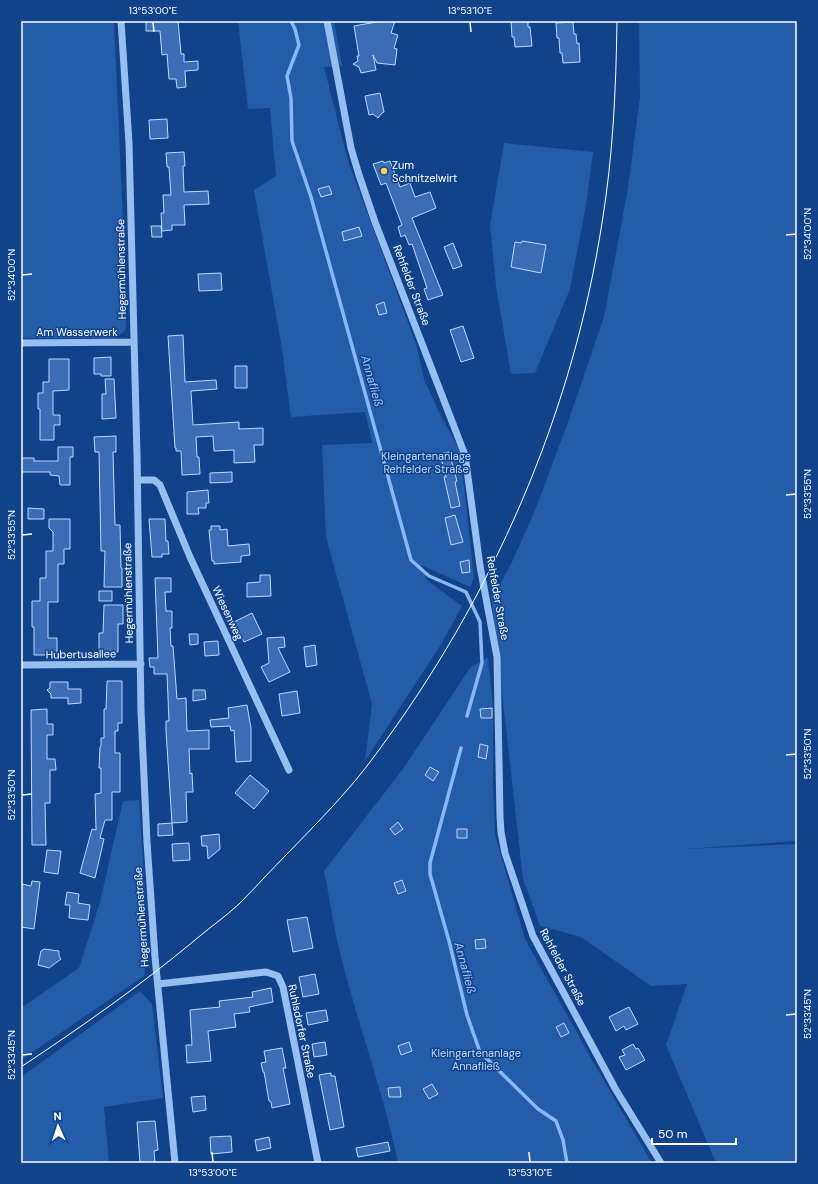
<svg xmlns="http://www.w3.org/2000/svg" width="818" height="1184" font-family="'DM Sans',sans-serif">
<style>
.green{fill:#235ca9}
.lines{fill:none;stroke-linecap:round;stroke-linejoin:round}
.stream{stroke:#89b8f5;stroke-width:3.5}
.building{fill:#3a6db4;stroke:#bed9fc}
.minor{stroke:#97bef1;stroke-width:7}
.tram{stroke:#fff;stroke-width:1}
.ticks{fill:none;stroke:#fff;stroke-width:1.5}
.poi-dot{fill:#ffd357;stroke:#11438a;stroke-width:1.5}
.labels{text-anchor:middle;stroke-width:3;stroke-linejoin:round;paint-order:stroke}
.poi-label{font-size:11px;fill:#fff;stroke:#11438a;text-anchor:start}
.street-label{font-size:11px;fill:#fff;stroke:#11438a}
.park-label{font-size:11px;fill:#bed9fc;stroke:#11438a}
.water-label{font-size:12px;font-style:italic;fill:#a3c8f9;stroke:#11438a}
.neatline{fill:none;stroke:#fff;stroke-width:1.5}
.ticks-label{font-size:10px;text-anchor:middle;fill:#fff}
</style>
<rect width="100%" height="100%" fill="#11438a"/>
<path class="green" d="M21 21H114L126 286V327L124 332 115 338H21Z
M238 21H334L342 66 324 67 348 161 416 344 424 379 440 414 460 451 474 578 470 587 421 565 427 580 462 606 442 643 365 761 372 704 326 537 322 445 372 443 365 412 291 417 282 349 254 190 276 176 270 108 248 109Z
M639 21H797V841L686 849 797 844V1163H716L666 1045 687 984 651 986 581 937 540 926 523 879 491 595 500 584 512 562 536 508 568 422 604 317 628 188 640 97Z
M504 143 593 152 586 205 570 289 535 373 511 374 496 286 490 225Z
M488 657 493 707V786L495 835 525 939 592 1060 652 1163H398C384 1094 359 1028 342 960 334 931 330 900 324 871L403 769 470 668Z
M139 800 149 956 143 957 145 972 144 976 21 1060V1008L79 968 100 902 123 801Z
M140 991 152 1004 163 1098 104 1107 109 1163H21V1077Z"/>
<g class="lines">
<path class="stream" d="M291 21 295 29 299 45 287 76 291 98 292 141 311 197 411 560 429 576 466 592 480 622 482 663 467 716
M461 748 430 863V874L449 941 467 1015 480 1052 538 1109 556 1121 563 1140 567 1163"/>
</g>
<path class="building" d="M146 21H178L181 54H184V62L198 61V70L185 71 186 87 177 88 176 79H169L167 54 162 55 160 31H146Z
M382 21H395L391 33 398 35 394 48 397 49 395 65 377 63 373 55 376 70 361 73 359 67 353 64 358 61 357 56H359L354 26Z
M511 21H528V27H530L532 46 515 47 514 37H512Z
M573 22 574 34H576L577 44 579 43 580 62 563 63 562 53H560L559 38H557L556 23Z
M380 93 384 112 382 113 378 118 373 114 369 115 365 96Z
M167 119 168 138 150 139 149 120Z
M184 152 185 166H183L184 192 208 191 209 204 184 205 185 225H172V230L162 231 161 213H164L163 195H171L169 167H167L166 153Z
M383 161 384 163 390 161 400 187 410 183 415 197 430 192 436 208 412 218 443 295 428 300 424 289 427 288 412 244 409 245 405 235 401 237 398 227 402 225 386 183 381 185 373 164Z
M329 186 332 194 321 197 318 189Z
M151 226H161L162 237H152Z
M359 227 362 236 344 241 342 232Z
M522 241 546 245 541 273 511 267 515 242 521 243Z
M453 243 462 266 453 269 444 247Z
M221 273 222 290 199 291 198 274Z
M384 302 387 313 379 315 376 305Z
M463 326 474 358 461 362 450 330Z
M183 335 185 382 216 380 217 389 191 391 193 425 239 422V429L263 428V445H254L255 462 234 463V450L214 451 213 436 196 437 197 457H199L200 474 182 475 181 451H176V448H175L168 336Z
M111 357V376H101V374H94V358Z
M49 359H69V390L53 391V415H60V425H54V440H40V409H38V393H43V382H49Z
M235 366H247V388H235Z
M105 379H114L116 418 102 419V394H106Z
M116 436V452H113L115 525H120L121 568H122V587H104L105 551H101L99 452H95L94 437Z
M58 447H73V457H70V485H60L59 476 50 475V472H21V458H34V461H58Z
M449 452 457 481 455 482 460 506 451 508 444 477H446L440 454Z
M232 472V482L210 483V473Z
M208 490 209 503H206V508H198L199 514H187V492Z
M28 508 44 509V519H28Z
M455 515 463 542 451 545 445 518Z
M49 519H70V549H64V564H58V602H48V638H57V655H34V627H32V601H40V578H46V551H53V532L49 528Z
M149 519H165L166 541H168L169 554H162V557H152Z
M211 526H220V530L227 529 228 546 249 544 250 555 241 556V562L214 564V561H212L209 530H211Z
M469 560 470 572 462 573 460 562Z
M260 575H270L271 596 247 597V583L260 582Z
M155 578H171V592H165L166 611H172V628H170L171 646H173L177 699 186 698 187 731 209 730V749H189L190 774 192 773 193 792H186L187 822 172 823 166 731V721H169L167 674H154V667H150L149 658H158Z
M99 591H112V601H99Z
M104 605H123V624H118V652H99V633H103Z
M252 613 262 634 244 642 234 622Z
M189 634H198V644L190 645Z
M284 637 285 647 278 648 290 672 269 682 261 667 269 663 267 638Z
M218 641 219 655 205 656 204 642Z
M315 645 317 665 306 667 304 647Z
M107 681H122V723H118V731H115V753H120V792H112V820H105L100 838 104 839 95 878 80 873 92 829 96 830 95 794 101 793V768H99L100 747 101 746V738H104V709H106Z
M50 682H68V689H81V703L68 704V698H51V694L47 690 50 688Z
M193 690H205L206 699 193 701Z
M297 691 300 713 282 716 279 694Z
M247 705 251 728V761L236 762 234 730 231 731 230 726 211 727 210 720 229 718 228 708Z
M492 708V718H481L480 709Z
M47 709V724H53V735H47V759H55L56 770H50V803H45L46 845H32L31 710Z
M480 744 488 746 486 759 478 757Z
M430 767 439 772 433 781 425 775Z
M250 775 269 791 254 809 235 793Z
M398 822 403 829 395 835 390 829Z
M172 823 173 835 158 836V824Z
M457 829H467V838H457Z
M219 834 220 849 208 859 207 846H202L201 836Z
M189 843 190 860 173 861 172 844Z
M47 850 61 851 58 874 44 872Z
M402 880 406 891 398 894 394 883Z
M32 881 40 882 34 929 21 927V894L22 884 31 886Z
M67 892 79 894 78 903 90 905 88 920 69 918 70 905H65Z
M307 917 313 948 293 952 287 920Z
M485 939 486 948 476 949 475 940Z
M44 949 59 951V956L61 959 49 968 38 965 41 951Z
M315 974 319 994 303 997 299 977Z
M271 988 273 1002 249 1007 250 1012 234 1014 236 1027 208 1031 211 1061 187 1063 186 1045H192L190 1010 220 1007 219 1001 253 997 252 992Z
M629 1007 638 1024 626 1030 624 1026 616 1031 609 1017Z
M326 1010 328 1021 308 1025 306 1013Z
M564 1023 569 1033 561 1037 556 1027Z
M325 1042 327 1055 314 1057 312 1044Z
M409 1042 412 1051 401 1055 398 1046Z
M633 1044 636 1049 638 1048 645 1060 626 1070 619 1057 625 1055 622 1050Z
M282 1048 286 1068H283L290 1104 272 1108 271 1102 269 1101 264 1072H263L261 1063 266 1062 264 1051Z
M331 1073V1076H335L344 1127 330 1130 319 1075Z
M432 1084 438 1094 429 1099 423 1089Z
M400 1087 401 1097H389L388 1088Z
M205 1096 206 1110 193 1112 191 1097Z
M155 1121 158 1150 154 1151 155 1163H140L137 1122Z
M231 1136 232 1152 211 1154 210 1137Z
M269 1137 271 1148 257 1151 255 1140Z
M388 1142 390 1151 358 1157 356 1148Z"/>
<g class="lines">
<path class="minor" d="M121 21 129 143 137 455 141 711 147 842 155 957 175 1163
M327 21 351 148 359 175 375 222 465 455 480 566 497 657 500 816 501 832 505 853 533 936 616 1090 661 1163
M21 343 133 342
M138 480H154L160 485 190 557 289 770
M21 665 141 664
M158 984 266 972 278 976 283 987 318 1163"/>
<path class="tram" d="M21 1067C81 1027 140 986 195 940 209 928 225 917 239 904 255 888 271 870 287 854 318 822 350 790 376 754 492 598 572 416 602 223 613 156 616 89 617 21"/>
</g>
<path class="ticks" d="M153 22 154 32M470 22 471 32M786 235 796 234M22 275 32 274M786 495 796 494M22 535 32 534M786 755 796 754M22 795 32 794M786 1015 796 1014M22 1055 32 1054M212 1152 213 1162M529 1152 530 1162"/>
<circle class="poi-dot" cx="384" cy="171" r="4"/>
<g class="labels">
<g class="poi-label">
<text x="392" y="169">Zum<tspan x="392" dy="13">Schnitzelwirt</tspan></text>
</g>
<g class="street-label">
<text transform="translate(121 269) rotate(-91)" y="4">Hegermühlenstraße</text>
<text transform="translate(412 285) rotate(69)" y="4">Rehfelder Straße</text>
<text x="77" y="336">Am Wasserwerk</text>
<text transform="translate(128 593) rotate(-91)" y="4">Hegermühlenstraße</text>
<text transform="translate(498 598) rotate(80)" y="4">Rehfelder Straße</text>
<text transform="translate(228 613) rotate(65)" y="4">Wiesenweg</text>
<text transform="translate(81 654) rotate(-1)" y="4">Hubertusallee</text>
<text transform="translate(141 917) rotate(-94)" y="4">Hegermühlenstraße</text>
<text transform="translate(563 967) rotate(62)" y="4">Rehfelder Straße</text>
<text transform="translate(302 1031) rotate(78)" y="4">Ruhlsdorfer Straße</text>
</g>
<g class="park-label">
<text x="426" y="460">Kleingartenanlage<tspan x="426" dy="13">Rehfelder Straße</tspan></text>
<text x="476" y="1057">Kleingartenanlage<tspan x="476" dy="13">Annafließ</tspan></text>
</g>
<g class="water-label">
<text transform="translate(372 381) rotate(74)" y="4">Annafließ</text>
<text transform="translate(465 968) rotate(75)" y="4">Annafließ</text>
</g>
</g>
<rect width="818" height="1184" fill="none" stroke="#11438a" stroke-width="44"/>
<g transform="translate(58 1126) rotate(357)" stroke="#11438a" stroke-width="3" paint-order="stroke">
<path d="M0-3L7 15L0 10L-7 15Z" fill="#ffffff"/>
<text y="-6" font-size="11" font-weight="bold" text-anchor="middle" fill="#ffffff">N</text>
</g>
<path d="M652 1138v6h84v-6" fill="none" stroke="#ffffff" stroke-width="2"/>
<text x="658" y="1138" font-size="12" fill="#ffffff" stroke="#11438a" stroke-width="3" paint-order="stroke">50 m</text>
<rect x="22" y="22" width="774" height="1140" class="neatline"/>
<g class="ticks-label">
<text x="153" y="14">13°53'00"E</text>
<text x="470" y="14">13°53'10"E</text>
<text transform="translate(807 234) rotate(-90)" y="4">52°34'00"N</text>
<text transform="translate(11 275) rotate(-90)" y="4">52°34'00"N</text>
<text transform="translate(807 494) rotate(-90)" y="4">52°33'55"N</text>
<text transform="translate(11 535) rotate(-90)" y="4">52°33'55"N</text>
<text transform="translate(807 754) rotate(-90)" y="4">52°33'50"N</text>
<text transform="translate(11 795) rotate(-90)" y="4">52°33'50"N</text>
<text transform="translate(807 1014) rotate(-90)" y="4">52°33'45"N</text>
<text transform="translate(11 1055) rotate(-90)" y="4">52°33'45"N</text>
<text x="213" y="1176">13°53'00"E</text>
<text x="530" y="1176">13°53'10"E</text>
</g>
</svg>
